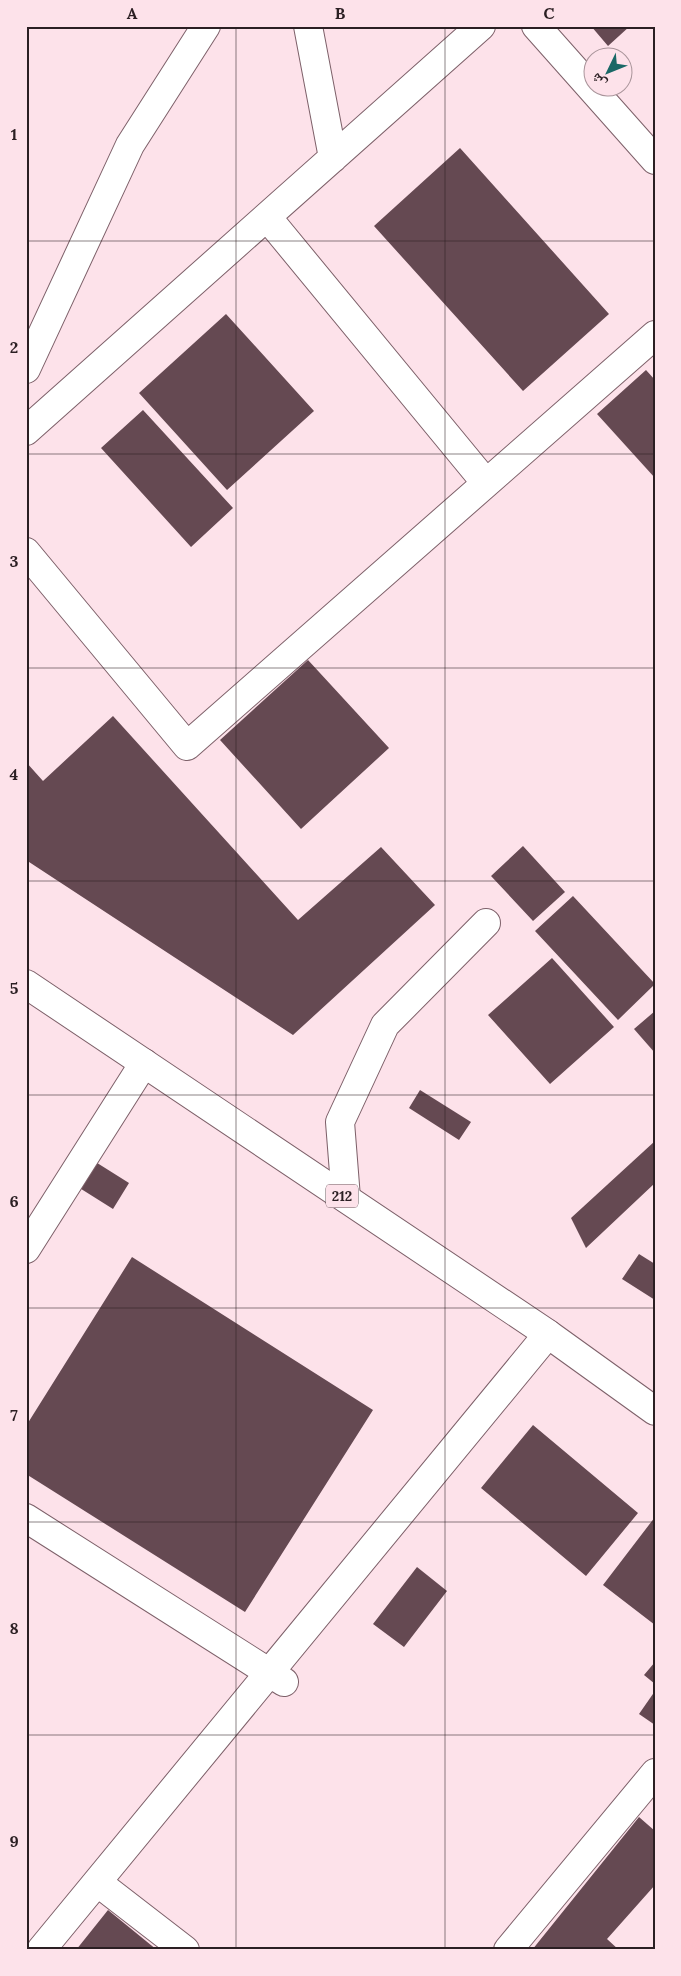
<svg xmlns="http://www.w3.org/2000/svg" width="681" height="1976" font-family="Lora,'Noto Naskh Arabic',serif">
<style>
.building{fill:#654952}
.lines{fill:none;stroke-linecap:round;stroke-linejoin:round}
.minor-casing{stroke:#7d6069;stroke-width:30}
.primary-casing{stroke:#7d6069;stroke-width:30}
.minor{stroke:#fff;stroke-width:28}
.primary{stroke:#fff;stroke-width:28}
.grid{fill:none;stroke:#2b1f23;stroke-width:1;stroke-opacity:0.55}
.labels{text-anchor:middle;stroke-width:5;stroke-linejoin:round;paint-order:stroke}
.shield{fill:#fde2ea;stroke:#6a5a5f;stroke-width:1}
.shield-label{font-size:14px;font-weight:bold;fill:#2b1f23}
.neatline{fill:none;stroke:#2b1f23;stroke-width:2}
.grid-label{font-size:16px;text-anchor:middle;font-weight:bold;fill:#2b1f23}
</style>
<rect width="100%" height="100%" fill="#fde2ea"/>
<path class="building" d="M591 26H630L608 46Z
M460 148 609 314 523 391 374 226Z
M226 314 314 411 227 490 139 393Z
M646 370 655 380V478L597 414Z
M143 410 233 508 191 547 101 448Z
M308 660 389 748 301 829 220 740Z
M113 716 298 920 381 847 435 905 293 1035 26 860V762L43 781Z
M523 846 565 892 533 921 491 876Z
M573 896 655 984 618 1020 535 931Z
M552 958 614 1027 550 1084 488 1015Z
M655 1011V1053L634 1029Z
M420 1090 471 1122 459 1140 409 1108Z
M655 1141V1183L586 1248 571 1218Z
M94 1161 129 1183 113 1209 78 1187Z
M639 1254 655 1264V1300L622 1279Z
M132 1257 373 1410 245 1612 26 1474V1426Z
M533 1425 638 1513 586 1576 481 1488Z
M655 1517V1625L603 1585Z
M417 1567 447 1591 404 1647 373 1624Z
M655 1662V1684L644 1675Z
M655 1691V1725L639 1714Z
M639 1817 655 1831V1885L607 1939 619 1950H532Z
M108 1910 157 1950H76Z"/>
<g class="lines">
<g class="minor-casing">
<path id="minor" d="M308 26 333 158
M536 26 655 160
M267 217 486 483
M26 369 130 145 206 26
M26 431 481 26
M26 552 187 746 655 335
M346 1198 340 1122 385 1025 486 923
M26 1249 144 1063
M26 1518 284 1682
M97 1882 185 1950
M41 1950 548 1334
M508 1950 655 1773"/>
</g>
<g class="primary-casing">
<path id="primary" d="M26 984 548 1334 655 1411"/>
</g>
<use href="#minor" class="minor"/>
<use href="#primary" class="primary"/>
</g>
<path class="grid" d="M236 26V1950M445 26V1950M26 241H655M26 454H655M26 668H655M26 881H655M26 1095H655M26 1308H655M26 1522H655M26 1735H655"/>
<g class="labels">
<rect class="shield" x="326" y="1184.5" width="32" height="23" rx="4"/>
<g class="shield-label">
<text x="342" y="1201">212</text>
</g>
</g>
<rect width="681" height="1976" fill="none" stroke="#fde2ea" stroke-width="55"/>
<g transform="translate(608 72) rotate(227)"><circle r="24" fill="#fde2ea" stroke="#a9949a"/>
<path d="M0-4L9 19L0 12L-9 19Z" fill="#1a6866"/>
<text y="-8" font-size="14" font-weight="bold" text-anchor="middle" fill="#2b1f23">ش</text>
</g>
<rect x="28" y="28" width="626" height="1920" class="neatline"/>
<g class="grid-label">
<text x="132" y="19">A</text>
<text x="340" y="19">B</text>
<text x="549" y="19">C</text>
<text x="14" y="140">1</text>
<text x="14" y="353">2</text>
<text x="14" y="567">3</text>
<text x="14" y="780">4</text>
<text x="14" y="994">5</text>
<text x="14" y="1207">6</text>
<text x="14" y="1421">7</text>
<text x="14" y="1634">8</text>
<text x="14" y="1847">9</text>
</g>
</svg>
